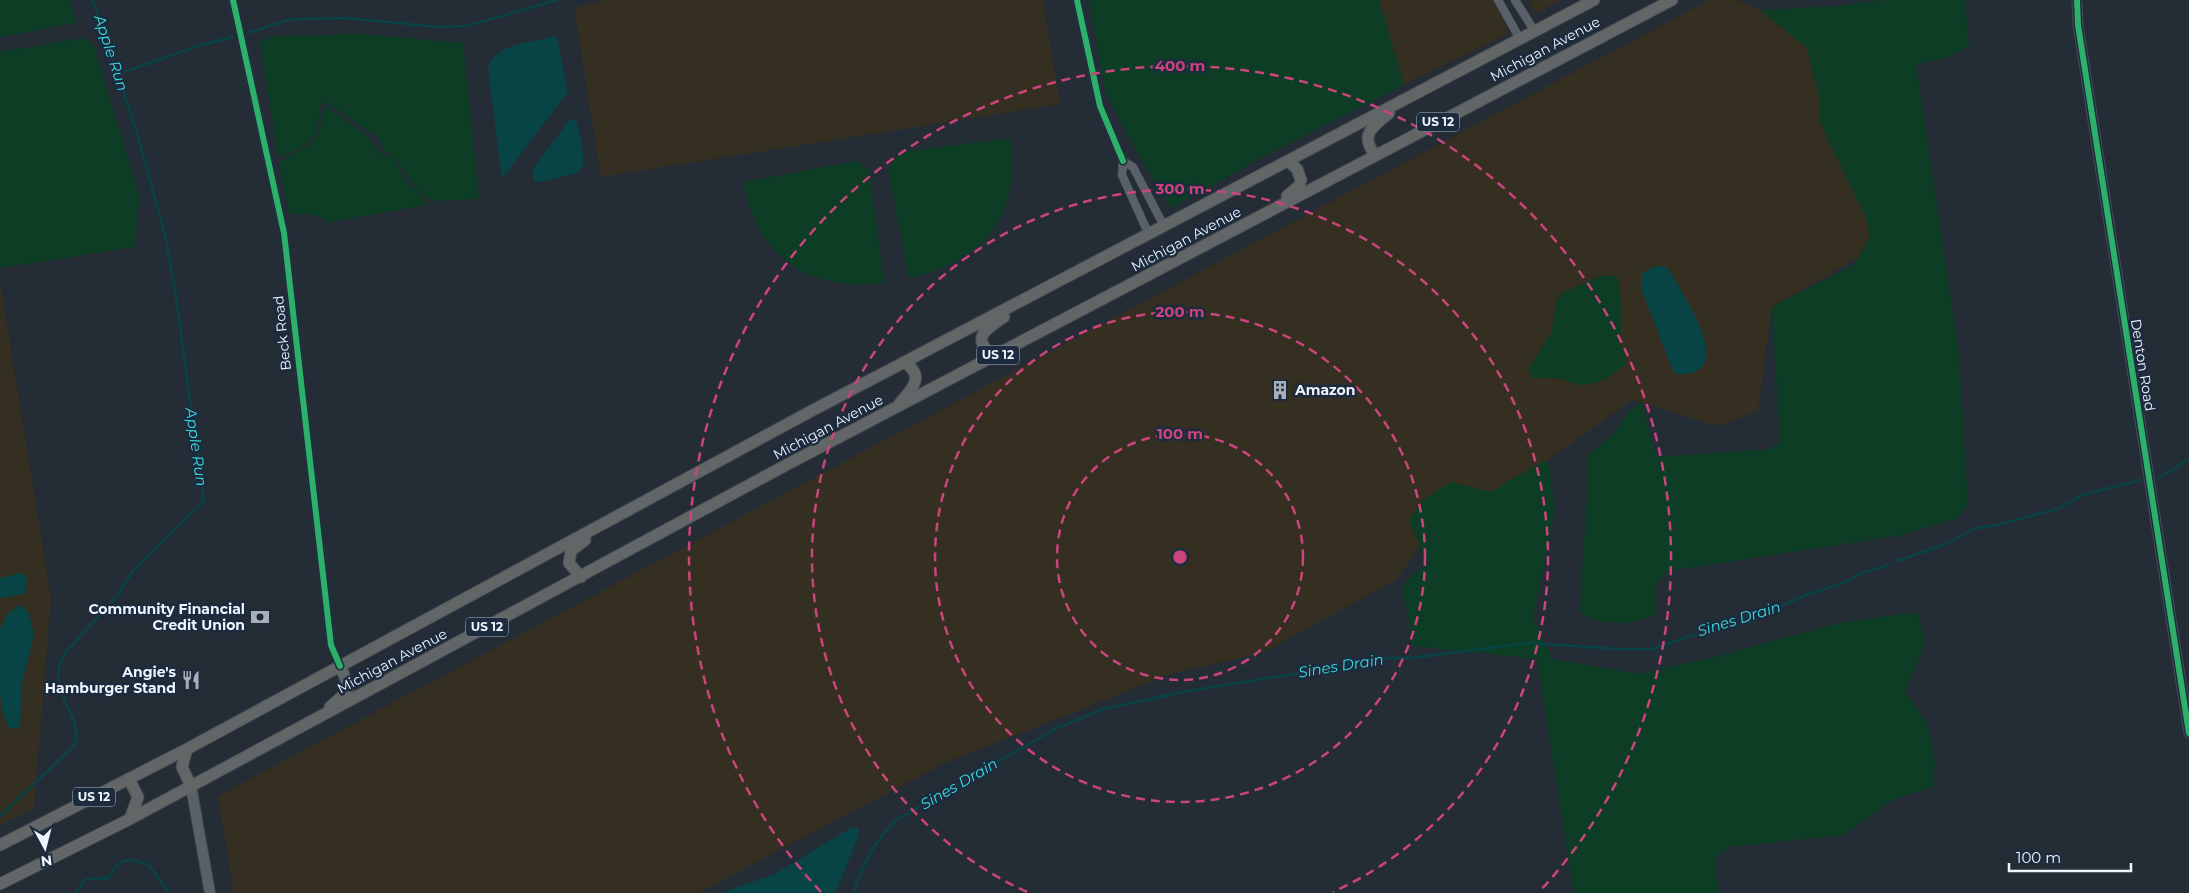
<svg xmlns="http://www.w3.org/2000/svg" width="2189" height="893" font-family="Montserrat,sans-serif">
<style>
.industrial{fill:#352f22}
.green{fill:#0d3d25}
.water{fill:#084345}
.lines{fill:none;stroke-linecap:round;stroke-linejoin:round}
.stream{stroke:#084345;stroke-width:2.5}
.minor-casing{stroke:#444a52;stroke-width:9}
.tertiary-casing{stroke:#444a52;stroke-width:11}
.secondary-casing{stroke:#444a52;stroke-width:12}
.primary-casing{stroke:#444a52;stroke-width:13}
.minor{stroke:#5a6068;stroke-width:8}
.tertiary{stroke:#5a6068;stroke-width:9}
.secondary{stroke:#5a6068;stroke-width:10}
.primary{stroke:#626666;stroke-width:11}
.cycleway-casing{stroke:#1c2b3e;stroke-width:9}
.cycleway{stroke:#2db169;stroke-width:6}
.ring{fill:none;stroke:#cb447b;stroke-width:2.5;stroke-dasharray:9 6}
.labels{text-anchor:middle;stroke-width:5;stroke-linejoin:round;paint-order:stroke}
.shield{fill:#1c2b3e;stroke:#b0b8c4;stroke-width:1}
.shield-label{font-size:12px;font-weight:bold;fill:#eff5fd}
.street-label{font-size:14px;fill:#eff5fd;stroke:#1c2b3e}
.poi-label{font-size:14px;font-weight:bold;fill:#eff5fd;stroke:#1c2b3e;text-anchor:end}
.water-label{font-size:15px;font-style:italic;fill:#3adcde;stroke:#1c2b3e}
.centre{fill:#cb447b;stroke:#1c2b3e;stroke-width:2.5}
.ring-label{font-size:15px;text-anchor:middle;font-weight:bold;fill:#cb447b;stroke:#1c2b3e;stroke-width:5;stroke-linejoin:round;paint-order:stroke}
</style>
<rect width="100%" height="100%" fill="#242c36"/>
<path class="industrial" d="M602 0H1043L1060 104 601 177 574 8Z
M1379 0H1494L1509 34 1404 85Z
M1527 0H1560L1535 14Z
M1709 0H1737L1760 10 1807 48 1820 99V123L1867 220 1870 237 1860 257 1772 307 1758 411 1718 426 1632 400 1548 460 1491 493 1451 483 1409 520 1420 546 1396 580 1262 653 1170 674 945 763 698 893H234L218 796Z
M0 281 51 598 34 808 0 825Z"/>
<path class="green" d="M0 0H70L76 23 0 37Z
M1089 0H1379L1404 85 1263 157 1171 208 1129 138 1105 91Z
M1883 0H1965L1969 46 1948 57 1916 64 1959 354 1968 505 1956 519 1898 536 1667 571 1655 586 1656 615C1629 625 1606 627 1580 613 1581 560 1589 508 1587 456L1616 431 1629 411 1642 402 1656 457 1769 449 1780 442 1772 307 1855 264 1870 237 1867 220 1820 123V99L1807 48 1760 10 1838 6Z
M349 33 463 43 479 199C464 198 445 204 431 199 409 192 405 159 383 150L378 137 325 102 320 105C319 113 319 122 317 130 313 142 291 155 278 157L260 42C276 33 289 36 306 36 320 36 335 34 349 33Z
M82 38 93 43 139 196 135 247 0 268V52Z
M324 107H327C345 122 369 130 378 152L393 158 408 184 423 197 427 205 328 222C312 210 305 216 289 213L279 163 314 141 319 133Z
M1010 138C1022 215 984 262 909 278L888 169 900 152Z
M857 161 869 171 884 283C807 292 758 257 743 182Z
M1601 276H1615L1618 279 1622 314 1620 343 1624 351 1626 364 1606 379 1591 384 1579 385 1558 378H1532L1528 369 1551 333 1556 303 1563 292Z
M1548 460 1555 510 1533 618 1552 659 1638 674 1711 658 1838 623 1918 612 1925 644 1905 691 1928 725 1935 761 1933 787 1894 799 1843 835 1729 847 1715 858 1718 893H1574L1537 659 1413 646 1402 586 1427 563 1409 520 1422 501 1451 482 1491 492 1529 469Z"/>
<path class="water" d="M557 36 567 87V93L502 179 488 68C496 42 534 42 557 36Z
M569 120H575L577 123C579 133 589 165 579 171 574 175 566 176 561 177 552 179 543 183 534 181L532 170Z
M1656 266H1665L1670 271C1683 296 1741 378 1676 374L1672 369 1641 288V274Z
M22 573 27 577 25 594 0 598V578Z
M20 605 29 613 34 635 22 683 20 729 9 728 3 715 0 695V629L8 613Z
M852 827 858 828 859 834 836 893H721L775 874Z"/>
<g class="lines">
<path class="stream" d="M248 33 288 20 302 19 344 18 440 27 467 26 557 0
M118 74 201 45 233 37
M2159 478 2189 459
M1897 561 1946 544 1973 529 1997 525 2057 509 2083 495 2140 480
M0 816 74 746C86 712 42 694 65 653L117 596 132 572 204 501 174 283 164 231 137 133 93 0
M75 893 86 879 109 878 116 866 123 861 132 860 149 865 169 893
M853 893C863 864 874 842 896 820L1057 728 1103 709 1193 690 1320 670 1374 658H1411L1528 643 1618 649H1652L1702 632 1722 622 1774 609 1804 596 1848 581 1862 573 1888 565"/>
<g class="minor-casing">
<path id="minor" d="M233 0 284 233 331 645 340 666
M1077 0 1100 106 1123 161
M1498 0 1520 39
M1515 0 1535 32
M1149 235 1122 175 1123 161 1133 167 1164 226"/>
</g>
<g class="tertiary-casing">
<path id="tertiary" d="M2077 0 2078 25 2189 733"/>
</g>
<g class="secondary-casing">
<path id="secondary" d="M191 786 210 893"/>
</g>
<g class="primary-casing">
<path id="primary" d="M1375 155C1359 134 1373 127 1389 113
M1287 196 1299 186 1301 180 1297 169 1288 161
M994 357C970 338 985 330 1004 317
M900 403C912 389 926 376 904 362
M581 577 569 563 571 551 585 540
M330 707 346 693 349 687 340 666
M187 749 182 767 191 786
M129 779 138 797 130 819
M0 845 187 749 815 409 1594 0
M0 884 130 819 788 464 1672 0"/>
</g>
<use href="#minor" class="minor"/>
<use href="#tertiary" class="tertiary"/>
<use href="#secondary" class="secondary"/>
<use href="#primary" class="primary"/>
<g class="cycleway-casing">
<path id="cycleway" d="M233 0 284 233 331 645 340 666
M1077 0 1100 106 1123 161
M2077 0 2078 25 2189 733"/>
</g>
<use href="#cycleway" class="cycleway"/>
</g>
<g class="ring">
<circle cx="1180" cy="557" r="123"/>
<circle cx="1180" cy="557" r="245"/>
<path d="M1027 892A368 368 0 1 1 1333 892"/>
<path d="M821 892A491 491 0 1 1 1539 892"/>
</g>
<defs>
<g id="building-bare" transform="scale(1.5)"><path d="M-4-6H4V6H1V3H-1V6H-4ZM-2.5-4.3h1.7v1.8h-1.7ZM.8-4.3h1.7v1.8H.8ZM-2.5-1h1.7V.8h-1.7ZM.8-1h1.7V.8H.8Z" fill="#a8afb7" stroke="#1c2b3e" stroke-width="2.5" paint-order="stroke"/></g>
<g id="bank-bare" transform="scale(1.5)"><path d="M-6-4H6V4H-6ZM0-2.3a2.3 2.3 0 1 0 0 4.6a2.3 2.3 0 1 0 0-4.6Z" fill="#a8afb7" stroke="#1c2b3e" stroke-width="2.5" paint-order="stroke"/></g>
<g id="restaurant-bare" transform="scale(1.5)"><path d="M-5-6h1v4h1v-4h1v4h1v-4h1v5L-1.5 .5V6h-2V.5L-5-1ZM5-6V6H3V1.5H1.5Q1.5-4 5-6Z" fill="#a8afb7" stroke="#1c2b3e" stroke-width="2.5" paint-order="stroke"/></g>
</defs>
<g fill-rule="evenodd">
<use href="#building-bare" x="1280" y="390"/>
<use href="#bank-bare" x="260" y="617"/>
<use href="#restaurant-bare" x="191" y="680"/>
</g>
<g class="labels">
<g class="shield">
<rect x="1417" y="112.5" width="42" height="19" rx="4"/>
<rect x="977" y="345.5" width="42" height="19" rx="4"/>
<rect x="466" y="617.5" width="42" height="19" rx="4"/>
<rect x="73" y="787.5" width="42" height="19" rx="4"/>
</g>
<g class="shield-label">
<text x="1438" y="126">US 12</text>
<text x="998" y="359">US 12</text>
<text x="487" y="631">US 12</text>
<text x="94" y="801">US 12</text>
</g>
<g class="street-label">
<text transform="translate(1545 49) rotate(-28)" y="5">Michigan Avenue</text>
<text transform="translate(1186 239) rotate(-28)" y="5">Michigan Avenue</text>
<text transform="translate(282 333) rotate(-96)" y="5">Beck Road</text>
<text transform="translate(2143 365) rotate(81)" y="5">Denton Road</text>
<text transform="translate(828 427) rotate(-28)" y="5">Michigan Avenue</text>
<text transform="translate(392 661) rotate(-28)" y="5">Michigan Avenue</text>
</g>
<g class="poi-label">
<text x="1295" y="395" text-anchor="start">Amazon</text>
<text x="245" y="614">Community Financial<tspan x="245" dy="16">Credit Union</tspan></text>
<text x="176" y="677">Angie's<tspan x="176" dy="16">Hamburger Stand</tspan></text>
</g>
<g class="water-label">
<text transform="translate(111 53) rotate(72)" y="5">Apple Run</text>
<text transform="translate(196 447) rotate(82)" y="5">Apple Run</text>
<text transform="translate(1739 619) rotate(-17)" y="5">Sines Drain</text>
<text transform="translate(1341 666) rotate(-9)" y="5">Sines Drain</text>
<text transform="translate(959 784) rotate(-30)" y="5">Sines Drain</text>
</g>
</g>
<circle cx="1180" cy="557" r="8" class="centre"/>
<g class="ring-label">
<text x="1180" y="71">400 m</text>
<text x="1180" y="194">300 m</text>
<text x="1180" y="317">200 m</text>
<text x="1180" y="439">100 m</text>
</g>
<g transform="translate(45 848) rotate(173)" stroke="#1c2b3e" stroke-width="4" paint-order="stroke">
<path d="M0-4L9 19L0 12L-9 19Z" fill="#eff5fd"/>
<text y="-8" font-size="14" font-weight="bold" text-anchor="middle" fill="#eff5fd">N</text>
</g>
<path d="M2009 863v8h122v-8" fill="none" stroke="#eff5fd" stroke-width="2.5"/>
<text x="2016" y="863" font-size="15" fill="#eff5fd" stroke="#1c2b3e" stroke-width="4" paint-order="stroke">100 m</text>
</svg>
